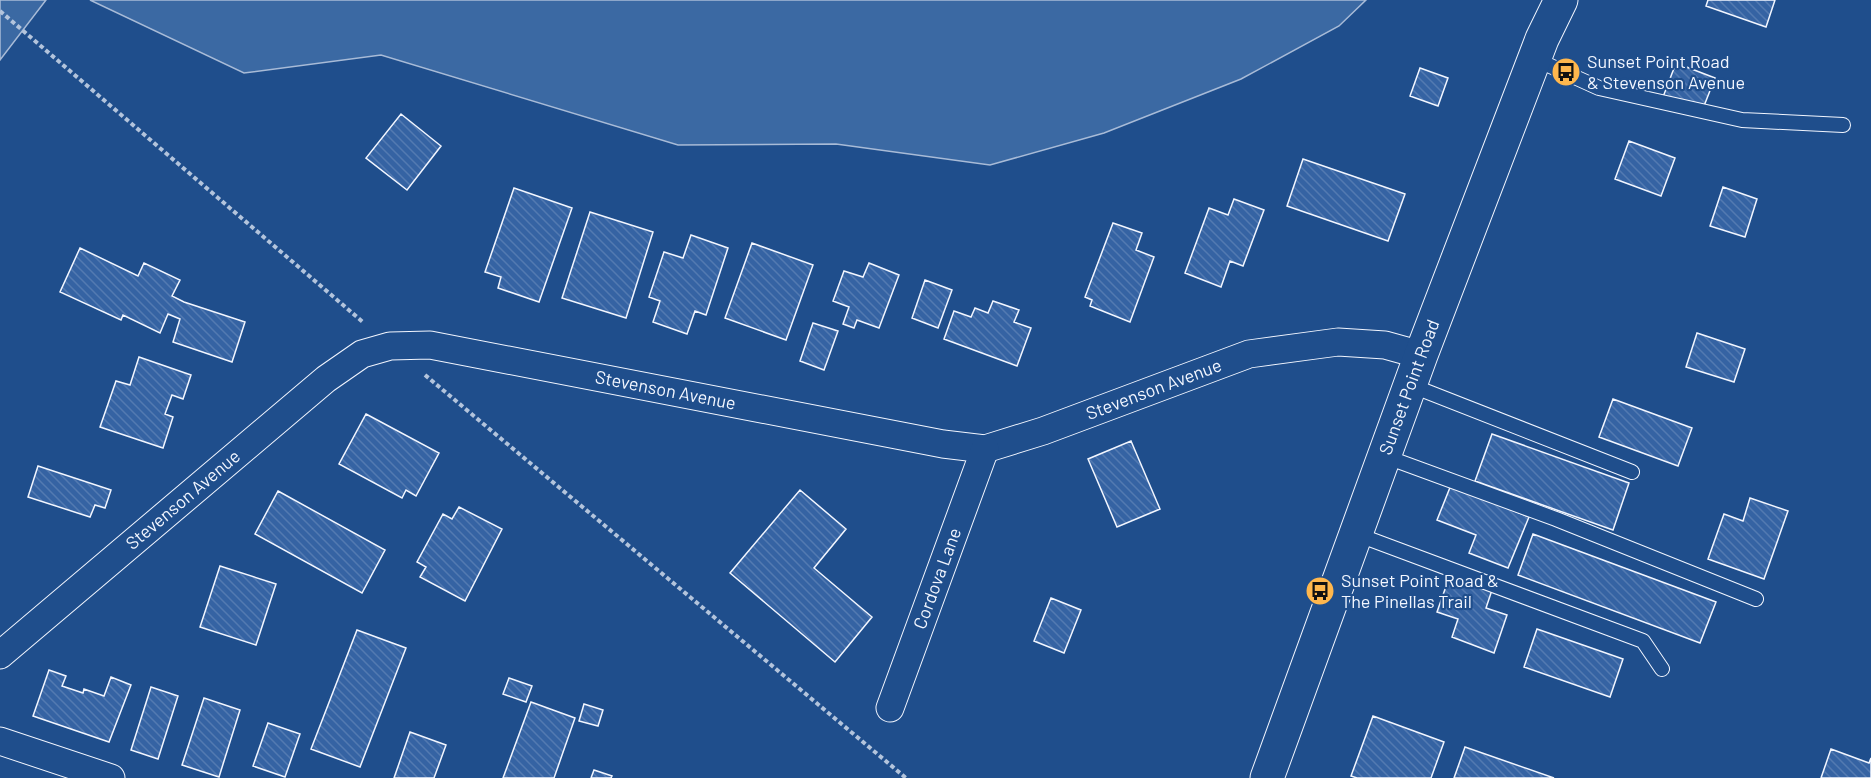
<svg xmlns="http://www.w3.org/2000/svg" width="1871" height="778" font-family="Barlow,sans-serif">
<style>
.water{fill:#3b69a3;stroke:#a8bbd7;stroke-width:1.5}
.building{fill:url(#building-back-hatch);stroke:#f2f6ff;stroke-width:1.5}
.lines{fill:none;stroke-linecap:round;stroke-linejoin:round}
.lane-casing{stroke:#f2f6ff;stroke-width:16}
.street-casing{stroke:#f2f6ff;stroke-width:29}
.secondary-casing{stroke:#f2f6ff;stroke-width:35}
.path{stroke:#b3c4dc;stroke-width:4;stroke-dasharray:4.5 3;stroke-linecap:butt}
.lane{stroke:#1f4e8c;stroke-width:14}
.street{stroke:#1f4e8c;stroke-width:27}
.secondary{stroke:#1f4e8c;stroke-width:33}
.labels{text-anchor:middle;stroke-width:4.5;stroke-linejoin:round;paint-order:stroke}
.poi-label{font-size:18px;fill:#f2f6ff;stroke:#1f4e8c;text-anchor:start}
.street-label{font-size:18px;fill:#f2f6ff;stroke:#1f4e8c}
</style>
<defs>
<pattern id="building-back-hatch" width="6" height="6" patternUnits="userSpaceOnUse" patternTransform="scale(1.5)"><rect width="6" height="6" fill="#3563a3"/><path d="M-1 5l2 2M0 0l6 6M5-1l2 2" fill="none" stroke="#537ab1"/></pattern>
</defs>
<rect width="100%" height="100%" fill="#1f4e8c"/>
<path class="water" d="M0 0H46L0 60Z
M90 0H1366L1339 26 1241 79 1104 133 990 165 836 144 678 145 381 55 244 73Z"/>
<path class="building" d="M1708 0H1775L1766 27 1706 6Z
M1676 63 1715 78 1702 111 1663 97Z
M1420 68 1448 78 1438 106 1410 96Z
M401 114 441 146 407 190 366 158Z
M1629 141 1675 158 1661 196 1615 179Z
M1303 159 1405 194 1388 241 1287 206Z
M1723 187 1757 199 1745 237 1710 226Z
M514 188 572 208 539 302 498 288 501 277 485 272Z
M1234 199 1264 210 1243 266 1230 261 1221 287 1185 273 1209 208 1228 215Z
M590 212 653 232 626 318 562 298Z
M1113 223 1142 233 1136 250 1154 257 1130 322 1090 306 1092 300 1085 297Z
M691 235 728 248 706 315 695 311 687 334 653 322 660 301 649 297 664 252 683 258Z
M752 243 813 265 786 340 725 318Z
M80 248 138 276 144 263 180 280 172 296 184 302 245 322 232 362 173 342 180 319 168 314 160 333 123 315 121 320 60 292Z
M869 263 899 275 879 328 857 320 854 328 843 324 849 307 833 301 844 271 863 277Z
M925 280 952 290 938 328 912 318Z
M993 301 1019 310 1014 322 1031 328 1017 366 944 339 954 311 971 317 975 308 988 313Z
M813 323 838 331 824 370 800 361Z
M1697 333 1745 349 1734 382 1686 367Z
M139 357 191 375 183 399 172 395 165 414 173 417 163 448 100 427 116 381 130 385Z
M1613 399 1692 428 1678 466 1599 437Z
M366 414 439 453 416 496 406 490 402 498 339 464Z
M1492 434 1629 483 1613 530 1475 481Z
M1131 441 1160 509 1117 527 1088 459Z
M38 466 111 490 105 508 95 505 90 517 28 497Z
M1451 485 1529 517 1508 568 1469 553 1476 535 1437 520Z
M800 490 846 529 814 568 872 617 835 662 730 573Z
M278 491 385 550 362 593 255 534Z
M1750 498 1788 511 1764 579 1708 559 1724 514 1743 521Z
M459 507 502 529 465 601 420 577 426 567 417 562 443 514 452 519Z
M1533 534 1716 602 1700 643 1518 575Z
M220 566 276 584 256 645 200 627Z
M1450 575 1492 590 1486 608 1507 615 1494 653 1452 637 1458 619 1437 612Z
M1051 598 1081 610 1064 653 1034 641Z
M1537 629 1623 659 1610 697 1524 667Z
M357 630 406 648 360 767 311 749Z
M49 670 66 676 62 686 83 693 84 689 104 696 111 677 131 685 109 742 33 716Z
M509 678 532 686 526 702 503 694Z
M151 687 178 696 158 759 131 750Z
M204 698 240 710 219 777 182 765Z
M531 702 575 718 554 778H503Z
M584 704 603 710 598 726 579 721Z
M1373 716 1444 742 1431 778H1357L1351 776Z
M268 723 300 734 285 777 253 766Z
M410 732 446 745 434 778H394Z
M1465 747 1554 778H1454Z
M1831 749 1869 763 1871 758V778H1821Z
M594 770 612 776 611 778H591Z"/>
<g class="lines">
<g class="lane-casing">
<path id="lane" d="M1535 59 1599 88 1742 120 1843 125
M1410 385 1632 472
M1384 456 1556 519 1756 599
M1356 534 1643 641 1662 669"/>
</g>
<g class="street-casing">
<g id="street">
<path id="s1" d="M0 655 326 379 362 354 390 346 430 345 943 444 985 449 1043 431 1249 354 1338 342 1385 345 1421 355"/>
<path id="s2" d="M890 708 985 449"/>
<path d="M0 741 111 778"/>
</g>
</g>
<g class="secondary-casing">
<g id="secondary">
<path id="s3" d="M1267 778 1421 355 1542 39 1561 0"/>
</g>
</g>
<path class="path" d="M0 11 364 323
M425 375 906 778"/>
<use href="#lane" class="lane"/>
<use href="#street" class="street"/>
<use href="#secondary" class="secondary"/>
</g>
<defs>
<g id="bus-disc" transform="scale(1.5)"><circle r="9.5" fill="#ffb74d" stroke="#1f4e8c"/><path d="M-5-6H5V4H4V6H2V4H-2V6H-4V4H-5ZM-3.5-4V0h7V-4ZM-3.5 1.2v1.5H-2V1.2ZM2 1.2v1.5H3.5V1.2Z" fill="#111"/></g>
</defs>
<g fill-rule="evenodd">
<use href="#bus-disc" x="1566" y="72"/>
<use href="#bus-disc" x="1320" y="591"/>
</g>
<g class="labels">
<g class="poi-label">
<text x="1587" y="68">Sunset Point Road<tspan x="1587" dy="21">&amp; Stevenson Avenue</tspan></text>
<text x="1341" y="587">Sunset Point Road &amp;<tspan x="1341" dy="21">The Pinellas Trail</tspan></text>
</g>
<g class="street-label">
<text dy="6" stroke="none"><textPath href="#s3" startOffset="416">Sunset Point Road</textPath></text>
<text dy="6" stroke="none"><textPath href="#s1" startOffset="1284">Stevenson Avenue</textPath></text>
<text dy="6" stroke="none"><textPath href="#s1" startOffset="780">Stevenson Avenue</textPath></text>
<text dy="6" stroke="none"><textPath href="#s1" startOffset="240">Stevenson Avenue</textPath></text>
<text dy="6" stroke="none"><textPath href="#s2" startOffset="138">Cordova Lane</textPath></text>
</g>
</g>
</svg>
